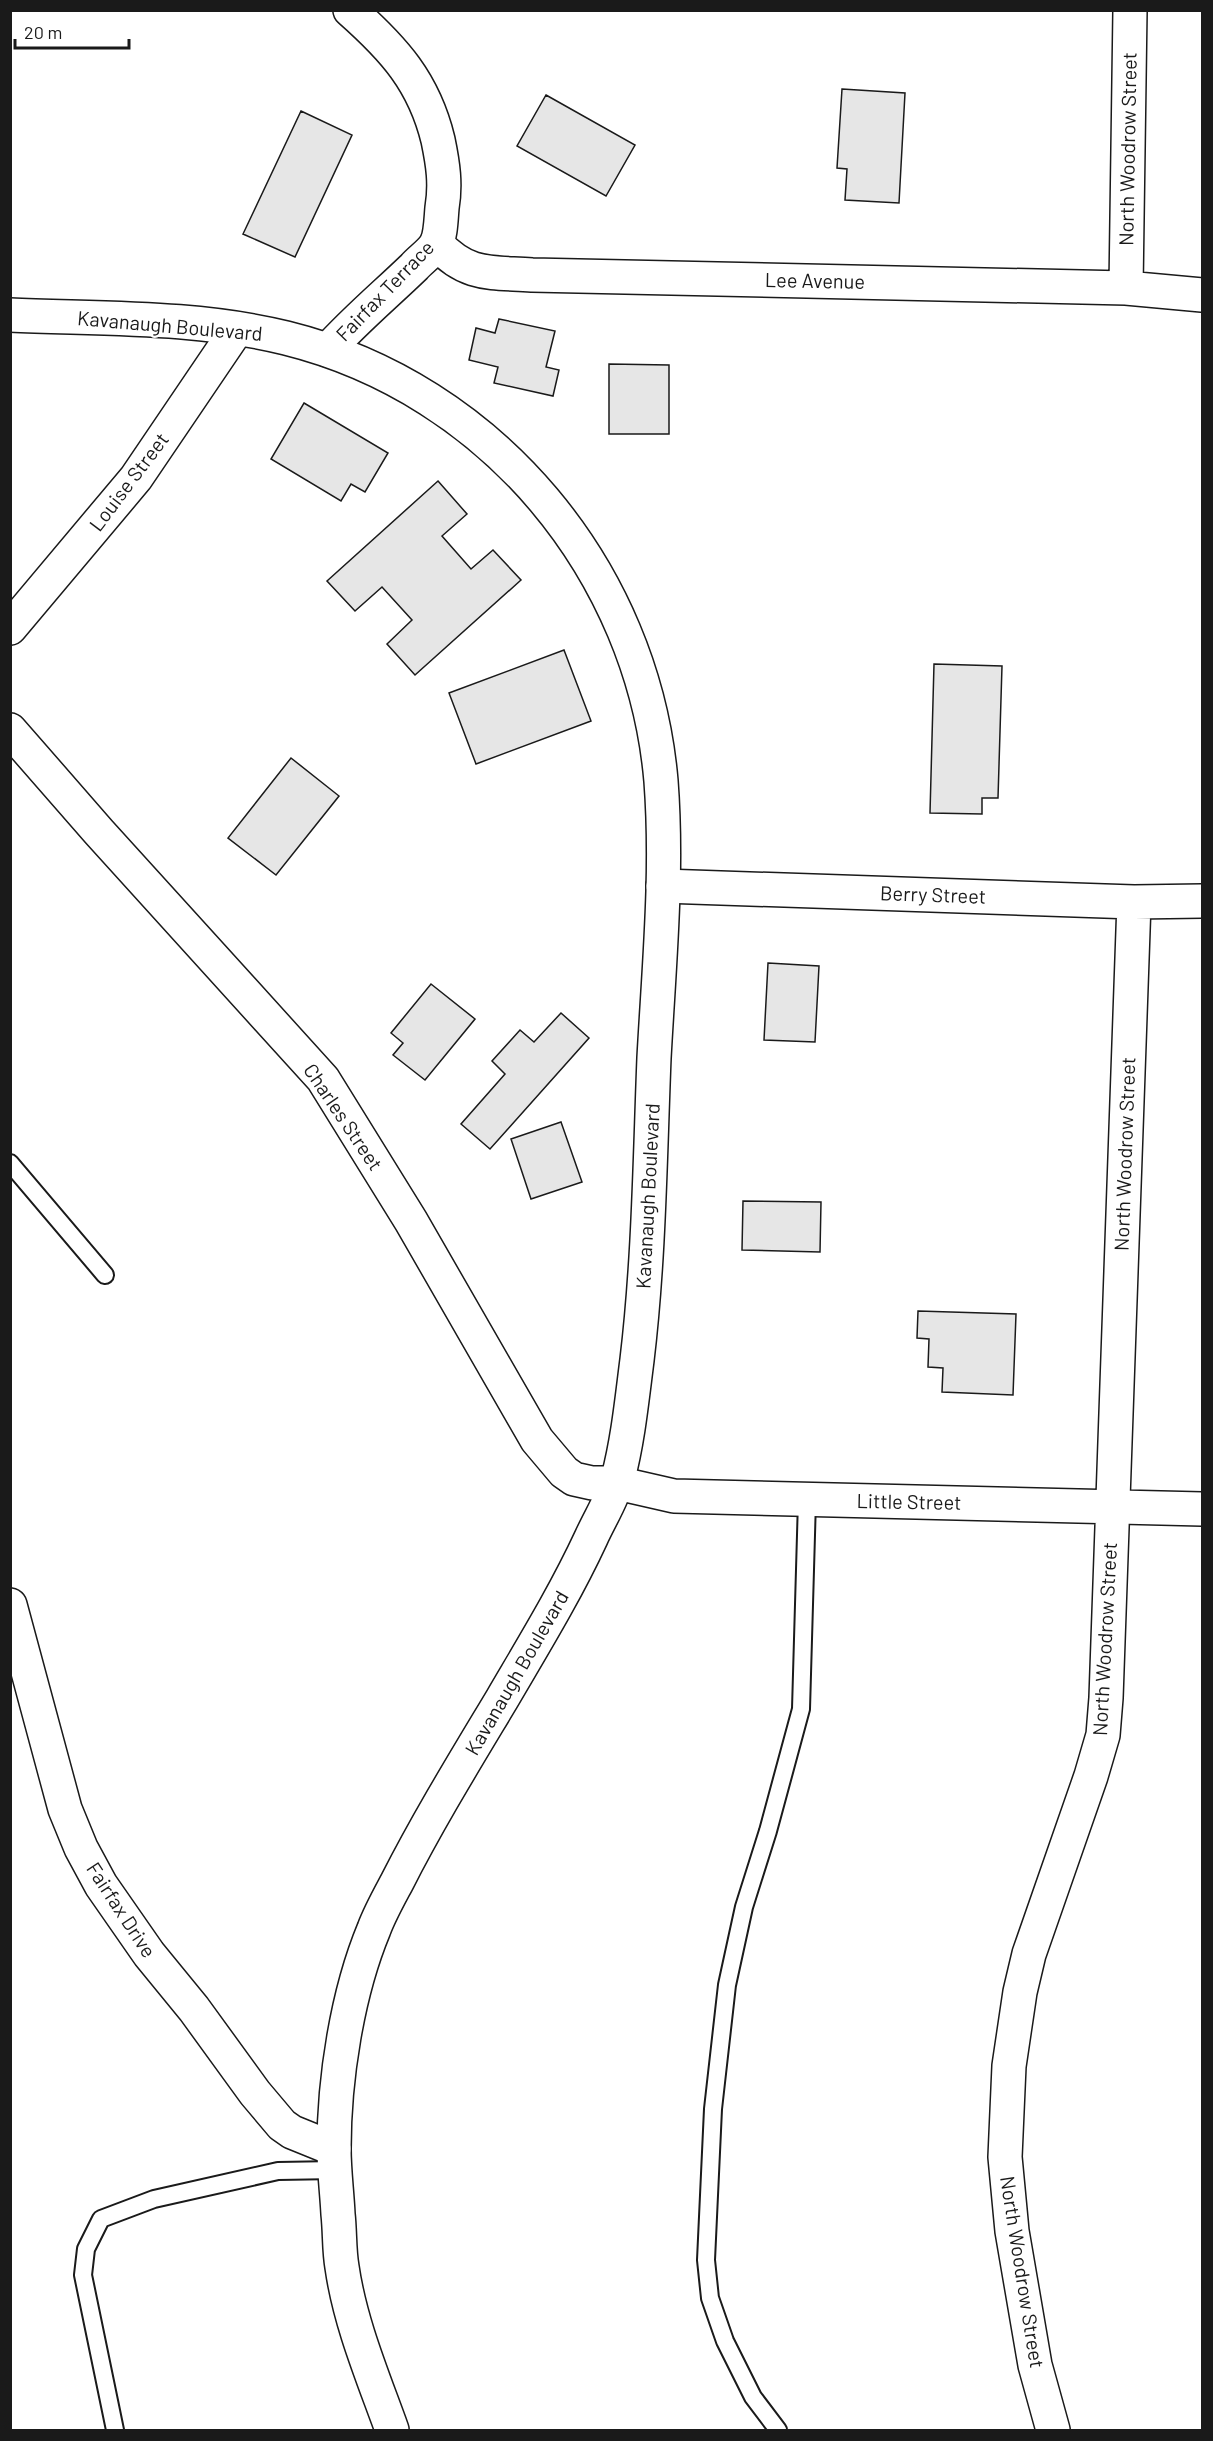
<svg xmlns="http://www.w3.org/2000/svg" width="1213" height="2441" font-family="Barlow,sans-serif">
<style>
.building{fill:#e6e6e6;stroke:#1a1a1a;stroke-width:1.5}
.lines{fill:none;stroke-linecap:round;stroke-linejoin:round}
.service-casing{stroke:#1a1a1a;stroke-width:20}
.minor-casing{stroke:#1a1a1a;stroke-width:36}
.tertiary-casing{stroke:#1a1a1a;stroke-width:36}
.service{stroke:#fff;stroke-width:16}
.minor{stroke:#fff;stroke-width:33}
.tertiary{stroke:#fff;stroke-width:33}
.labels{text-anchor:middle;stroke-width:4.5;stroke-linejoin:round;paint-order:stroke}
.street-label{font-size:20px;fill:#1a1a1a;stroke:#fff}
</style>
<rect width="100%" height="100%" fill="#fff"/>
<path class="building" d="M842 89 905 93 899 203 845 200 847 169 837 168Z
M546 95 635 145 606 196 517 146Z
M301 111 352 135 295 257 243 234Z
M499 319 555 331 546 367 559 370 553 396 494 383 498 367 469 360 476 328 495 333Z
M609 364 669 365V434H609Z
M304 403 388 453 365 492 351 484 341 501 271 459Z
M438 481 467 514 442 536 471 569 493 550 521 580 415 675 387 644 412 620 382 587 355 611 327 581Z
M564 650 591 721 476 764 449 693Z
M934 664 1002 666 998 798H982V814L930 813Z
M291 758 339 796 276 875 228 838Z
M768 963 819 966 815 1042 764 1040Z
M431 984 475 1019 425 1080 393 1055 403 1043 391 1033Z
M561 1013 589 1038 490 1149 461 1124 505 1074 492 1061 520 1030 534 1042Z
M561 1122 582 1182 531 1199 511 1139Z
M743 1201 821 1202 820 1252 742 1250Z
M918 1311 1016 1314 1013 1395 942 1392 943 1368 928 1367 929 1339 917 1338Z"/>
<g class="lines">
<g class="service-casing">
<path id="service" d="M10 1163 105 1275
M115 2430 83 2275 86 2249 101 2219 154 2199 278 2171 336 2170
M778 2430 753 2397 725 2341 710 2298 706 2260 713 2109 727 1985 744 1907 768 1831 801 1709 807 1500"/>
</g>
<g class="minor-casing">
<path id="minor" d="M437 244C468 277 490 272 532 275L1126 288 1202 295
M1126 288 1130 10
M328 350C355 320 385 295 414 267 420 260 432 252 436 244 441 235 441 218 442 208 446 184 443 164 438 140 424 82 394 49 350 10
M10 628 136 478 237 329
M10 730 99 832 323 1079 411 1221 537 1440 564 1472 574 1479 592 1483H617L674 1496 1202 1509
M663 886 1134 902 1202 901
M10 1605 65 1809 81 1848 101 1885 149 1954 194 2009 255 2093 282 2125 292 2132 334 2149
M1053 2430 1035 2365 1012 2231 1005 2157 1009 2066 1020 1992 1029 1954 1091 1776 1103 1735 1106 1698 1134 902"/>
</g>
<g class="tertiary-casing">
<path id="tertiary" d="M10 315C101 319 197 316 286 338 492 389 643 571 661 781 668 873 659 966 654 1058 650 1159 649 1260 637 1360 632 1399 628 1440 618 1478 613 1498 600 1518 591 1538 565 1594 533 1646 502 1699 466 1759 429 1819 397 1882 389 1897 380 1913 374 1929 347 1994 334 2079 334 2149 334 2170 337 2193 338 2214 340 2232 339 2250 342 2267 350 2323 373 2377 392 2430"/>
</g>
<use href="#service" class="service"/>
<use href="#minor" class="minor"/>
<use href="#tertiary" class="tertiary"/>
</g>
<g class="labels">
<g class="street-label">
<text transform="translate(1128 149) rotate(-89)" y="7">North Woodrow Street</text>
<text transform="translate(815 281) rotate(1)" y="7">Lee Avenue</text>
<text transform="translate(385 291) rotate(-46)" y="7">Fairfax Terrace</text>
<text transform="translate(170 326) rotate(5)" y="7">Kavanaugh Boulevard</text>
<text transform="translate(129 482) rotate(-53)" y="7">Louise Street</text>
<text transform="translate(933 895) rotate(2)" y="7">Berry Street</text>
<text transform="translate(343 1117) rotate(56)" y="7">Charles Street</text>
<text transform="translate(1125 1154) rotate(-88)" y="7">North Woodrow Street</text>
<text transform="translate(648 1196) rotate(-87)" y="7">Kavanaugh Boulevard</text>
<text transform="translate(909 1502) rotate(1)" y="7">Little Street</text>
<text transform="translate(1105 1639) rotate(-87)" y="7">North Woodrow Street</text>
<text transform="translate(517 1673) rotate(-60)" y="7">Kavanaugh Boulevard</text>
<text transform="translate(121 1910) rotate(57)" y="7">Fairfax Drive</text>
<text transform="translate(1022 2272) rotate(81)" y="7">North Woodrow Street</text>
</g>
</g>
<rect width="1213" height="2441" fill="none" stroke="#1a1a1a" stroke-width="24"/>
<path d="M15 39v9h114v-9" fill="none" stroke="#1a1a1a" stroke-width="3"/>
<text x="24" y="39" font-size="18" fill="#1a1a1a" stroke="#ffffff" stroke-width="4.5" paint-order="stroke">20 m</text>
</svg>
